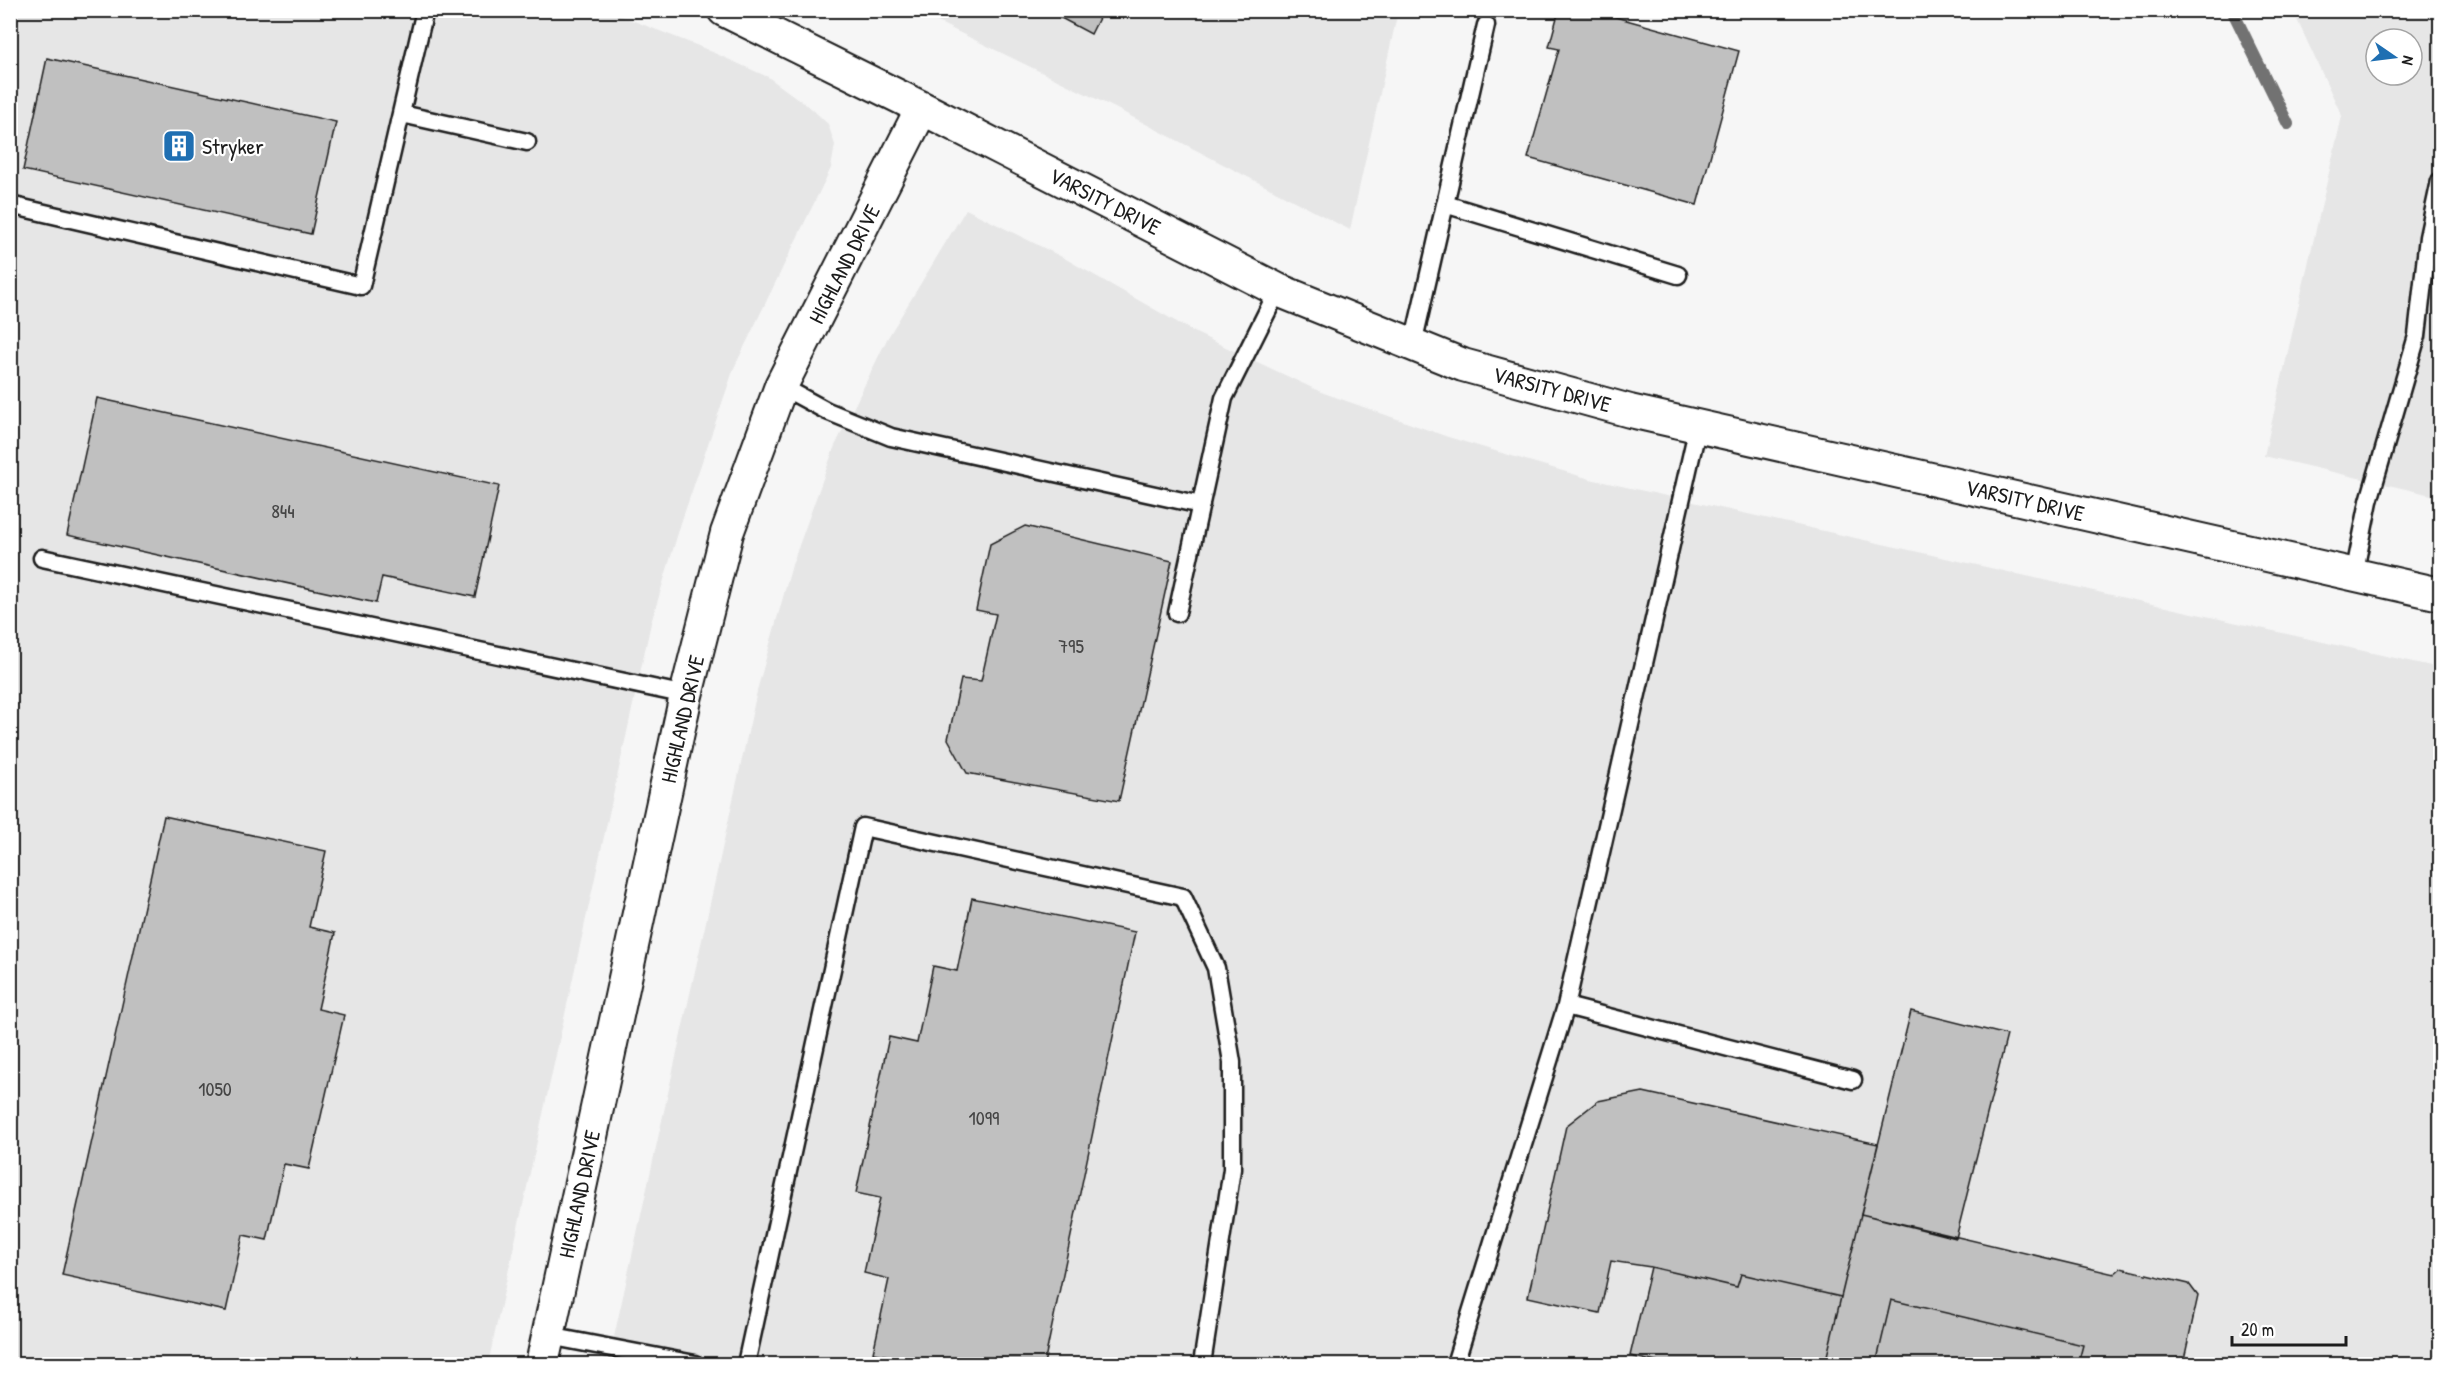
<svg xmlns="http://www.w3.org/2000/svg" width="2451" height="1375" font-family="'Patrick Hand',sans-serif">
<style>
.built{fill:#e6e6e6;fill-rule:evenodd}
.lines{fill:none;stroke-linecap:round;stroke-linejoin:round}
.stream{stroke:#727272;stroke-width:12}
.building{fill:#c0c0c0;stroke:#1c1c1c;stroke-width:1.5}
.lane-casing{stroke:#1c1c1c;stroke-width:21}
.street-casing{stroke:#1c1c1c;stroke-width:36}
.lane{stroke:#fff;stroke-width:16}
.street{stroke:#fff;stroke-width:32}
.labels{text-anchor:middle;stroke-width:4.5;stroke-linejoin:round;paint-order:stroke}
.number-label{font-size:20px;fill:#454545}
.poi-label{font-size:22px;fill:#1c1c1c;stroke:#fff;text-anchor:start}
.street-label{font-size:22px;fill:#1c1c1c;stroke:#fff}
</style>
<rect width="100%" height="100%" fill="#f6f6f6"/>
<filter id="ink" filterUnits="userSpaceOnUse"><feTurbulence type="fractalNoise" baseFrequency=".0167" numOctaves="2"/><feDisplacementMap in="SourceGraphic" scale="12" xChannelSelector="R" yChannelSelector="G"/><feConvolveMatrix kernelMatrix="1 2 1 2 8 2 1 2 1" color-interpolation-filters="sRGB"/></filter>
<g filter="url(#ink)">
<path class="built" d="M10 11H608L701 47 768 77 812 109 828 124 835 145 831 168 734 368 681 523 651 623 488 1364H11Z
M915 11H1398L1350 230 1115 108Z
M2293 11H2440V497L2264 456 2342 116ZM2376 39H2412V75H2376Z
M966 209 1064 258 1198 334 1321 392 1448 437 1590 479 2440 668V1364H608L758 687 792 565 834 448 887 339Z"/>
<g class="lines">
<path class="stream" d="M2232 10 2288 124"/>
</g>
<path class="building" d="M1046 10H1103L1091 34Z
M1559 10H1590L1739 51 1697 205 1528 158 1559 49 1549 47Z
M47 58 336 122 311 234 23 170Z
M97 398 499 486 475 597 382 577 376 603 67 535Z
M1025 526 1172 561 1119 801 967 773 948 739 961 679 981 681 996 614 976 610 990 544Z
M164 816 326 851 309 927 335 933 318 1009 344 1015 309 1169 284 1164 267 1240 243 1235 226 1311 62 1275Z
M972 898 1135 932 1044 1364H930L873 1353 889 1279 864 1273 880 1198 856 1193 889 1037 917 1043 933 966 957 971Z
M1911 1011 2007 1035 1956 1238 1861 1214Z
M1643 1092 1878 1144 1841 1297 1741 1274 1737 1287 1651 1267 1611 1261 1600 1313 1528 1297 1566 1126 1598 1101Z
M1861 1214 2114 1274 2121 1268 2189 1284 2198 1296 2183 1364H1825Z
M1651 1267 1737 1287 1741 1274 1841 1297 1825 1364H1665L1630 1356Z
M1891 1300 2083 1345 2078 1364H1876Z"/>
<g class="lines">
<g class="lane-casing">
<path id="lane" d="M402 114 527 142
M1445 204 1678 275
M10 205 361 286 425 10
M1413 344 1486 25
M781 386 827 411 891 437 1201 505
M42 558 686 695
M2354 575 2369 501 2417 336 2428 237 2440 181
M1177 613 1224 398 1278 290
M1566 1006 1853 1080
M549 1336 695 1364
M746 1364 863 827 1183 897 1216 968 1232 1062V1169L1202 1364
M1455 1364 1566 1006 1698 426"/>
</g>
<g class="street-casing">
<path id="street" d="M724 10 922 108 1278 290 1463 365 1630 411 2440 594
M542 1364 686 695 727 533 781 386 922 108"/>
</g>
<use href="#lane" class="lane"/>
<use href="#street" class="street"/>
</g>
</g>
<defs>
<g id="building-square" transform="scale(1.725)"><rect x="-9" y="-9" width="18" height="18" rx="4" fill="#1f6fb2" stroke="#fff"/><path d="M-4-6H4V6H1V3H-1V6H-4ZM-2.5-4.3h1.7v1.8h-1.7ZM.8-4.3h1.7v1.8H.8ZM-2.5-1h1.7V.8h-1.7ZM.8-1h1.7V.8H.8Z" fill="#fff"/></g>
</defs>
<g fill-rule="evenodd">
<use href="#building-square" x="179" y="146"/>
</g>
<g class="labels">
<g class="number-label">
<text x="283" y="518">844</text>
<text x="1071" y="653">795</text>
<text x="215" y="1096">1050</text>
<text x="984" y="1125">1099</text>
</g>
<g class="poi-label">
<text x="202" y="154">Stryker</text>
</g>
<g class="street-label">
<text transform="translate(1105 201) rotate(27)" y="8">VARSITY DRIVE</text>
<text transform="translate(844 264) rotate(-63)" y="8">HIGHLAND DRIVE</text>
<text transform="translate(1552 389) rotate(15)" y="8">VARSITY DRIVE</text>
<text transform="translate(2025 500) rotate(13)" y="8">VARSITY DRIVE</text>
<text transform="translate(682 719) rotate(-77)" y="8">HIGHLAND DRIVE</text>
<text transform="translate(579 1194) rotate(-78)" y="8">HIGHLAND DRIVE</text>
</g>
</g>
<rect width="2451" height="1375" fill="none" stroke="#fff" stroke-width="36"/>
<rect x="18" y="18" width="2415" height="1339" fill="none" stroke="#1c1c1c" stroke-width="2" filter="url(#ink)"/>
<g transform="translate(2394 57) rotate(104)"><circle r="28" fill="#ffffff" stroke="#a4a4a4" stroke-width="1.5"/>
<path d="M0-4.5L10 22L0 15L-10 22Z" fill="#1f6fb2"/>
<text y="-9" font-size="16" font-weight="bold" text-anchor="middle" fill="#1c1c1c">N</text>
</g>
<path d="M2232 1336v9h114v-9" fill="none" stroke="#1c1c1c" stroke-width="3"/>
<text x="2241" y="1336" font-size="18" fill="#1c1c1c" stroke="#ffffff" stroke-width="4.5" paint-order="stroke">20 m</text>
</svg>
